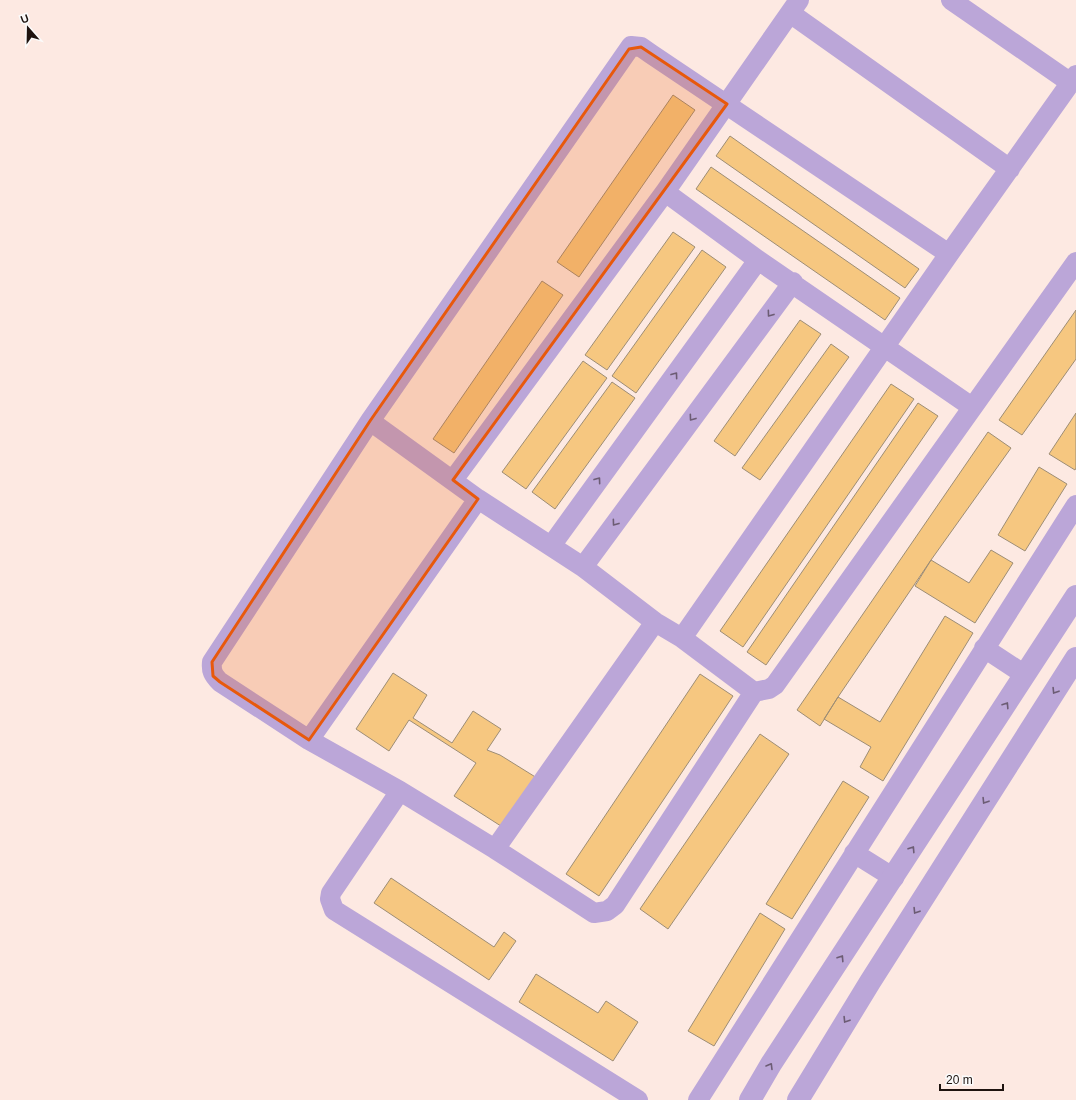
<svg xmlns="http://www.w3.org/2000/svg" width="1076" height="1100" font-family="Helvetica,sans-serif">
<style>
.building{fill:#f6c780;stroke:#9d8d75}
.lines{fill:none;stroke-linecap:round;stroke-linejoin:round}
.minor{stroke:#bba6d8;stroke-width:20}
.tertiary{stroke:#bba6d8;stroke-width:22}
.oneway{stroke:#6c5c74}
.marked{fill:#e8590c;fill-opacity:0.2;stroke:#e8590c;stroke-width:3;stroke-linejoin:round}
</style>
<rect width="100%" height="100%" fill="#fde9e2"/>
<path class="building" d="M673 95 695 110 579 277 557 262Z
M730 136 919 269 905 288 716 156Z
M711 167 900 298 885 320 696 189Z
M673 232 695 247 607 370 585 355Z
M702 250 726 267 636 393 612 376Z
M542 281 563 295 454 453 433 439Z
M1076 310V359L1022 435 999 420Z
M800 320 821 334 735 456 714 441Z
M831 344 849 357 760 480 742 468Z
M583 361 607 378 526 489 502 472Z
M612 382 635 398 555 509 532 492Z
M891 384 914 399 743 647 720 631Z
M918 403 938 416 766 665 747 652Z
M1076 413V468L1075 470 1049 454Z
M988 432 1011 448 931 560 838 697 820 726 797 710Z
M1039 467 1067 484 1025 551 998 535Z
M991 550 1013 563 975 623 915 586 931 560 969 583Z
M945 616 973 633 883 781 860 767 871 747 824 719 838 697 880 722Z
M393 673 427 695 413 718 452 743 473 711 501 729 487 750 500 755 537 778 504 828 454 796 476 763 409 720 389 751 356 729Z
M700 674 733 696 599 896 566 874Z
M760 734 789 754 668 929 640 909Z
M843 781 869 797 792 919 766 904Z
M391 878 494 947 504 932 516 941 489 980 374 903Z
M760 913 785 929 714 1046 688 1031Z
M536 974 598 1013 606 1001 638 1022 613 1061 519 1002Z"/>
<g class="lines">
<path class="minor" d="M951 0 1071 83
M790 13 1010 169
M665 192 758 260 972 407
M370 421 478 499 583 567 655 622 682 638 754 692 769 689 775 685 1076 262
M453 480 665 192 799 0
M551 546 758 260
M583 567 793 282
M682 638 949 254 1076 75
M984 648 1025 675
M754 692 615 905 607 911 594 913 495 849 400 791 309 740 220 682C213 675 211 671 212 662L370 421 631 46 641 47 651 54 949 254
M309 740 478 499
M400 791 331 893 330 899 334 910 638 1100
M495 849 655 622
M854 853 894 878
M698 1100 1076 505"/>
<path class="tertiary" d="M750 1100 771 1064 1076 596
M798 1100 870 982 1076 658"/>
</g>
<defs><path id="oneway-chevron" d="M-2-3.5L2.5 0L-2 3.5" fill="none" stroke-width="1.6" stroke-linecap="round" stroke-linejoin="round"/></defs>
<g class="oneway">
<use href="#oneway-chevron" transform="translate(770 314) rotate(126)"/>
<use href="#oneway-chevron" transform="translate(675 375) rotate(-54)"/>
<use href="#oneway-chevron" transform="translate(692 418) rotate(126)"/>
<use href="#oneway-chevron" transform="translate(598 480) rotate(-54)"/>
<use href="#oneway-chevron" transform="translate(615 523) rotate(126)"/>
<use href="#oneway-chevron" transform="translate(1055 691) rotate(122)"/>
<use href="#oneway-chevron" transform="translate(1006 705) rotate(-57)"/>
<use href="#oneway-chevron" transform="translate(985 801) rotate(122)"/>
<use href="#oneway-chevron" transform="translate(912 849) rotate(-57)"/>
<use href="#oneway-chevron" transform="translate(916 911) rotate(122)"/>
<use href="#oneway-chevron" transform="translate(841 958) rotate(-57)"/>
<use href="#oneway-chevron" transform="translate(846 1020) rotate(122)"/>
<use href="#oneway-chevron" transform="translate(770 1066) rotate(-59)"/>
</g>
<path class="marked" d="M641 47 727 104 453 480 478 499 309 740 220 682 213 676 212 662 370 421 629 49Z"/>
<g transform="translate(28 28) rotate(340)" stroke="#fbfbfb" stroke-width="3" paint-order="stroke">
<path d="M0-3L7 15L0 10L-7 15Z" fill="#1e130f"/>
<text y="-6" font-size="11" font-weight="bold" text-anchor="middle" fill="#1e130f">U</text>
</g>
<path d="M940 1084v6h63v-6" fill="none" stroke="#1e130f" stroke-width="2"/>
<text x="946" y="1084" font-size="12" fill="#1e130f" stroke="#fbfbfb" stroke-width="3" paint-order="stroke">20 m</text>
</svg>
